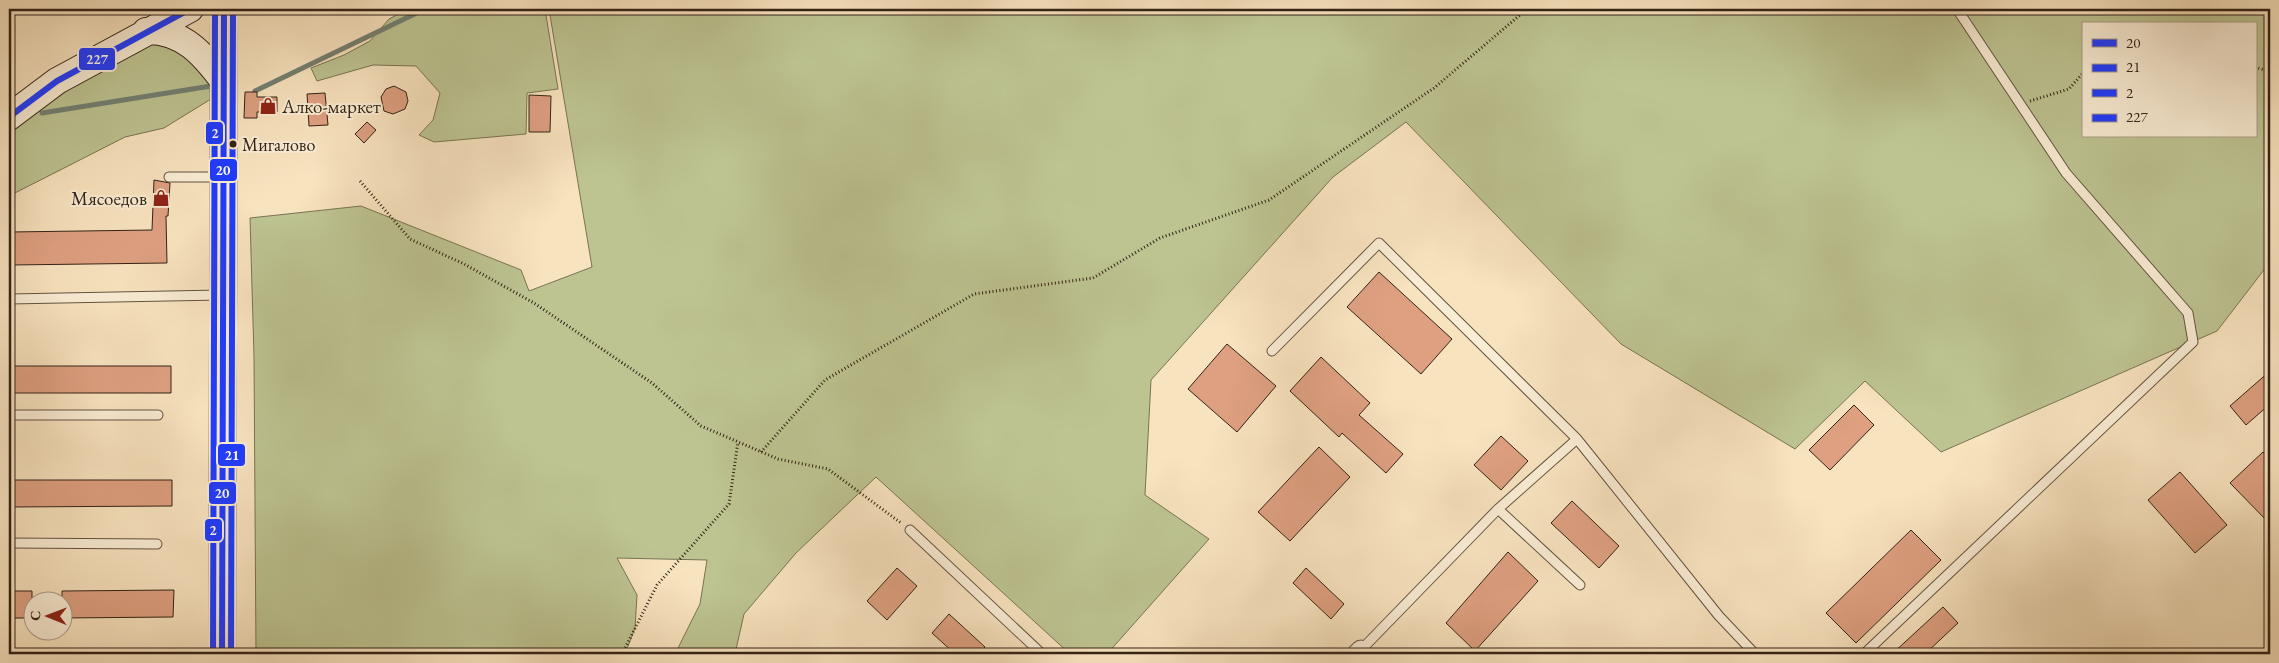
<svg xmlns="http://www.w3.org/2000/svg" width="2279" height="663" font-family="'EB Garamond',serif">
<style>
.green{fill:#bdc492;stroke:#787454;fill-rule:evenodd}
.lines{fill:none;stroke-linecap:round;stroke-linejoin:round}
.stream{stroke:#738073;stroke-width:5}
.building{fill:#dea081;stroke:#332316}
.lane-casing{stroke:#645340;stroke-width:11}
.street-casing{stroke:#645340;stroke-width:21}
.secondary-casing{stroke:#332316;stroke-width:28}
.path{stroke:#332316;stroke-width:3;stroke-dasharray:1 2.5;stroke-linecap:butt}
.lane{stroke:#faedd5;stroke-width:9}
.street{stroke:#faedd5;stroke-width:19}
.secondary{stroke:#faedd5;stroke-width:26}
.bus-1-casing{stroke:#faedd5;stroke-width:10}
.bus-2-casing{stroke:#faedd5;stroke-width:10}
.bus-3-casing{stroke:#faedd5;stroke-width:10}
.bus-4-casing{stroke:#faedd5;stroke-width:10}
.bus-1{stroke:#1f3bff;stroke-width:6}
.bus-2{stroke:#1f3bff;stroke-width:6}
.bus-3{stroke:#1f3bff;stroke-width:6}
.bus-4{stroke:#1f3bff;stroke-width:6}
.bus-dot{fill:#332316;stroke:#faedd5;stroke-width:2}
.labels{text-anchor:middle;stroke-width:4;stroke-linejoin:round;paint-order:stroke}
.bus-label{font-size:18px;fill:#332316;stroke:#faedd5;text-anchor:start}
.poi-label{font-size:19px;fill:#332316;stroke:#faedd5;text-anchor:start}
.line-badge{stroke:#faedd5;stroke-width:2}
.badge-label{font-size:14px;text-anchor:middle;font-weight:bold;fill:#fff}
</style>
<rect width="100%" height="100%" fill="#f8e3bf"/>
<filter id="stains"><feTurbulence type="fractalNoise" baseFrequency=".004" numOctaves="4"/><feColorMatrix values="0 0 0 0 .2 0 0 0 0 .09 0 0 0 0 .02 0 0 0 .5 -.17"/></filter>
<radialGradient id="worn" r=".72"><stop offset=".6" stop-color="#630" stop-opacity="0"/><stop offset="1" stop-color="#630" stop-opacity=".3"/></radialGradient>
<path class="green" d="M408 9H545L558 89 527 93 526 134 434 142 419 135 433 120 440 93 416 66 373 65 317 81 311 68 344 55 370 41 389 19Z
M549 9H2270V262L2217 331 1941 452 1865 381 1795 449 1621 344 1406 122 1333 177 1151 380 1145 495 1209 539 1107 654H1070L876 477 796 553 744 614 735 654H675L700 604 707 560 617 558 637 595 635 628 625 654H256L254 356 250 218 361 206 521 270 529 291 592 267ZM2083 24H2255V136H2083Z
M150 40 191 56 208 72 211 99 164 128 125 137 9 196V137L11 134 61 86Z"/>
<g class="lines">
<path class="stream" d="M255 91 425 9
M42 113 211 86"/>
</g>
<path class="building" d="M394 86 406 92 408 101 405 109 393 114 384 111 381 97 386 89Z
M245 92H257V97H277V112H257V118H244Z
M325 93 328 125 309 126 307 94Z
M529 95 551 96 550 132H529Z
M367 122 376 130 364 143 355 134Z
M154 180 170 183 168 216H166L167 263 10 265V232L152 230Z
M1379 272 1452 339 1421 374 1347 307Z
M1227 344 1276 386 1237 432 1188 389Z
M1321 357 1370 403 1359 415 1403 454 1386 473 1342 433 1339 437 1290 391Z
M9 366H171V393H9Z
M2270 371V404L2246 425 2230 406Z
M1854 405 1874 425 1830 470 1809 450Z
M1501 436 1528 461 1501 490 1474 465Z
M1319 447 1350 477 1290 541 1258 512Z
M2263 452 2270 459V524L2230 483Z
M2180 472 2227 525 2195 553 2148 500Z
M9 480H172V506L9 507Z
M1572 501 1619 546 1599 568 1551 523Z
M1911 530 1941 560 1856 643 1826 613Z
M1508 552 1538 581 1475 651 1446 623Z
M897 568 917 586 887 620 867 601Z
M1306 568 1344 604 1331 619 1293 583Z
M174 590 173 617 62 618V591Z
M9 591H32V618H9Z
M1943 607 1958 623 1925 654H1892Z
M949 614 985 647 978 654H955L932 633Z"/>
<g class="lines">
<g class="lane-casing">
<path id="lane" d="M169 177H221
M9 299 221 295
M1272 351 1379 243 1577 439
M9 415H158
M1498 509 1577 439 1719 616 1755 654
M910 530 1042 654
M9 543 157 544
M1361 650 1498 509 1580 585
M1864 654 2193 342 2188 313 2066 173 1957 9"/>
</g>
<g class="street-casing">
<path id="street" d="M1357 654 1361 650"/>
</g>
<g class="secondary-casing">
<path id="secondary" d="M146 31C183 30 204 55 224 82
M9 117 57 81 190 9
M222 654 224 9"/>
</g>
<path class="path" d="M2255 67 2270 72
M2030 101 2069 89 2083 73
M360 181 410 239 464 264 534 303 652 383 701 426 778 459 828 469 901 523
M761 452 825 380 974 294 1093 278 1160 238 1269 200 1434 88 1527 9
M622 654 657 585 729 504 738 442"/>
<use href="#lane" class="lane"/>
<use href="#street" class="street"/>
<use href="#secondary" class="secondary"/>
<g class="bus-1-casing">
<path id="bus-1" d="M222 654 224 9"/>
</g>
<g class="bus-2-casing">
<path id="bus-2" d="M231 654 233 9"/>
</g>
<g class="bus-3-casing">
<path id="bus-3" d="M213 654 215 9"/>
</g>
<g class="bus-4-casing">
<path id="bus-4" d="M9 117 57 81 190 9"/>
</g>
<use href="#bus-1" class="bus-1"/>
<use href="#bus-2" class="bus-2"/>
<use href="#bus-3" class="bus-3"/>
<use href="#bus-4" class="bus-4"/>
</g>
<defs>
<g id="shop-bare" transform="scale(1.35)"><path d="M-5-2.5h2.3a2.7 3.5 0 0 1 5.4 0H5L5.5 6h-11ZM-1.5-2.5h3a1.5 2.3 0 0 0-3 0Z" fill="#8f2418" stroke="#faedd5" stroke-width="2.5" paint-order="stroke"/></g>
</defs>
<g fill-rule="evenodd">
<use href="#shop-bare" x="268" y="106"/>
<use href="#shop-bare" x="161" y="198"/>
</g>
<circle class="bus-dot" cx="233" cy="144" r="4.5"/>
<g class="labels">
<g class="bus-label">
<text x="242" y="151">Мигалово</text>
</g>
<g class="poi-label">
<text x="282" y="113">Алко-маркет</text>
<text x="147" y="205" text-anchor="end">Мясоедов</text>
</g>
</g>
<g class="line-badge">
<rect x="78" y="47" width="38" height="24" rx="5" fill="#1f3bff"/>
<rect x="205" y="121" width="19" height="24" rx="5" fill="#1f3bff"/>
<rect x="209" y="158" width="29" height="24" rx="5" fill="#1f3bff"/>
<rect x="217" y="443" width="29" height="24" rx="5" fill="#1f3bff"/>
<rect x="208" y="481" width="29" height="24" rx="5" fill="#1f3bff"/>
<rect x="204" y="518" width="19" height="24" rx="5" fill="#1f3bff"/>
</g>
<g class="badge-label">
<text x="97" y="64">227</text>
<text x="215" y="138">2</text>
<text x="223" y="175">20</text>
<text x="232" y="460">21</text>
<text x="222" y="498">20</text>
<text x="213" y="535">2</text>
</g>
<rect width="2279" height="663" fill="none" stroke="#f8e3bf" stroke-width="30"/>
<rect x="10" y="10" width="2259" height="643" fill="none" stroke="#332316" stroke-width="2.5"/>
<rect x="15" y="15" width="2249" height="633" fill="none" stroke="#332316"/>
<rect x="2082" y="22" width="175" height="115" fill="#faedd5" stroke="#aa9c89"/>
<rect x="2092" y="39" width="25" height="8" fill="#1f3bff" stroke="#aa9c89"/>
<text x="2126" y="48" font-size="15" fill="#332316">20</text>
<rect x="2092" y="64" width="25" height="8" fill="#1f3bff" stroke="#aa9c89"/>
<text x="2126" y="72" font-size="15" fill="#332316">21</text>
<rect x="2092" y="89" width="25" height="8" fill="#1f3bff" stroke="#aa9c89"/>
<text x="2126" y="98" font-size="15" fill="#332316">2</text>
<rect x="2092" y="114" width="25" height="8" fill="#1f3bff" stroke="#aa9c89"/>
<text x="2126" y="122" font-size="15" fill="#332316">227</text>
<g transform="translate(48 616) rotate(271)"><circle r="24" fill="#faedd5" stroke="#aa9c89"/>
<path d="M0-4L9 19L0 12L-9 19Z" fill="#8f2418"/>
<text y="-8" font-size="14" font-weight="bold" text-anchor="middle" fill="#332316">С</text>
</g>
<rect width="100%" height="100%" filter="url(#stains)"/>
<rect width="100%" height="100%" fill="url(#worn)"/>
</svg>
